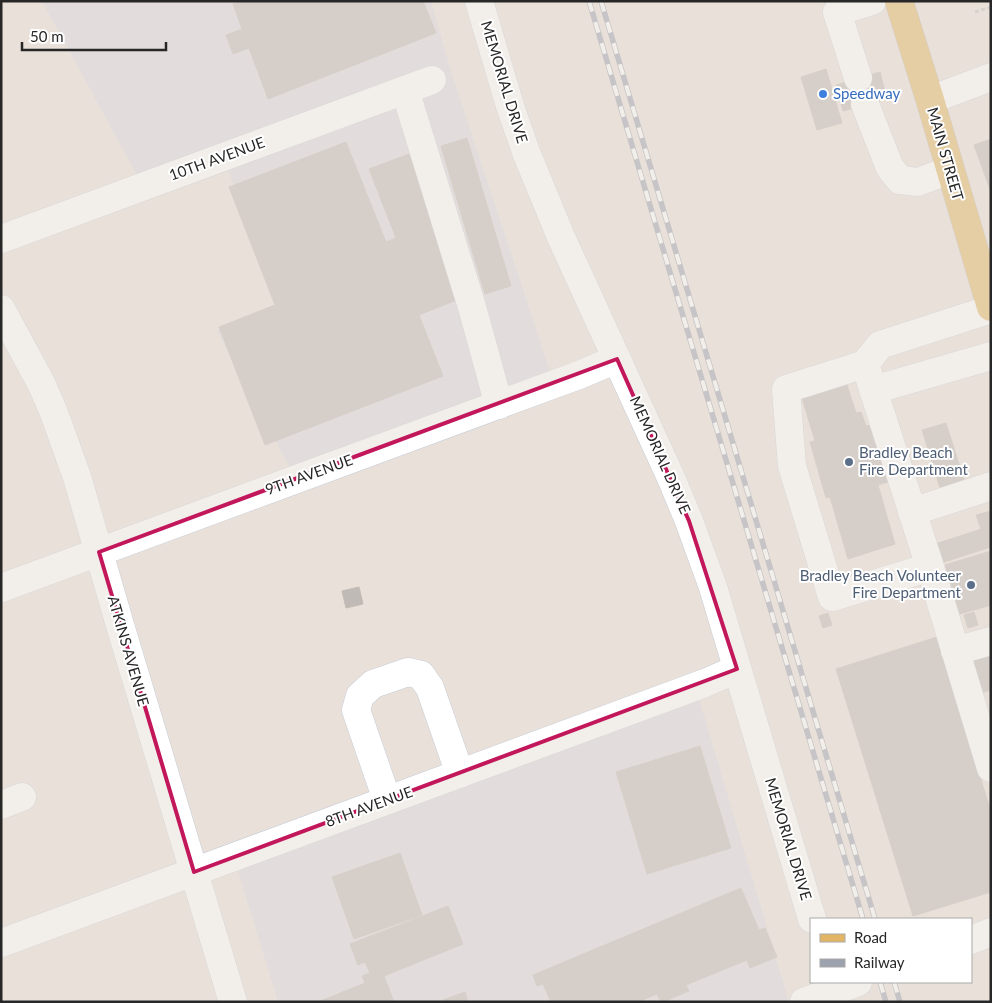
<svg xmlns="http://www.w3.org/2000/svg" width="992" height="1003" font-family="Lato,sans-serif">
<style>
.industrial{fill:#dbd9e1}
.building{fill:#c0bab6;stroke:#c3bbb3}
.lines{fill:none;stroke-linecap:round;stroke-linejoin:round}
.minor-casing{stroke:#c8cdd7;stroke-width:29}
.major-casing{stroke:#bebebe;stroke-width:29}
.path{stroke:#bebebe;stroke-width:3;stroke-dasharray:4 2.5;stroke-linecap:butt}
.minor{stroke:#fff;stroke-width:28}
.major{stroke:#e2b565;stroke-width:28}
.rail-casing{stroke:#9da2af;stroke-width:5.5}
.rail{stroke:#fff;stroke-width:4;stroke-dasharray:11;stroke-linecap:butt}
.marked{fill:none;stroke:#c2185b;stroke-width:4;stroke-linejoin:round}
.shop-dot{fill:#3f7fe0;stroke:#fff;stroke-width:2}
.service-dot{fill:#5c6f8a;stroke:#fff;stroke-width:2}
.labels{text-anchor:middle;stroke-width:4;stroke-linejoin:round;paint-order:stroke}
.street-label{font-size:15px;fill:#272727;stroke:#fff}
.shop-label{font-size:15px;fill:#366cbe;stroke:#fff;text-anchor:start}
.service-label{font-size:15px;fill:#4e5e75;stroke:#fff;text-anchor:start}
</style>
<rect width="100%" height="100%" fill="#e8e0d9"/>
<path class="industrial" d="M42 1H431L450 68 555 387 297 481 217 331 281 308 223 157 145 190Z
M697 692 789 1002H278L235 861Z"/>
<path class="building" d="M240 1H423L436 33 268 99 249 48 233 54 226 35 242 29 233 4Z
M826 69 842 123 817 130 801 77Z
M880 72 887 99 843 111 836 85Z
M467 138 511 286 485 294 441 146Z
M991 139V192L974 145Z
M346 142 386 242 396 238 369 169 409 154 464 297 419 315 443 376 265 445 219 327 275 305 229 187Z
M847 385 856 413 861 412 866 426 871 425 888 482 878 485 895 544 848 559 830 497 826 498 810 442 815 441 802 398Z
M946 423 964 480 940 488 922 430Z
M991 511V526L981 529 976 515Z
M991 526V547L941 563 935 544Z
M991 551V605L960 614 945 565Z
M359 587 363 604 346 608 342 591Z
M974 612 978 625 968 628 964 615Z
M828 613 832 625 823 628 819 616Z
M937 637 991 812V892L913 916 836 669Z
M991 652V690L981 693 971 658Z
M700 746 731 848 647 874 616 772Z
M400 853 422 915 354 939 332 877Z
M741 888 759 930 765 928 777 957 750 968 747 960 686 985 689 991 663 1002H661L657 994 638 1002H551L543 984 537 986 533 975Z
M448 906 463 944 384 976 394 1002H318L365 983 362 976 370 973 365 962 358 965 350 944Z
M465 992 468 1002H443V1000Z"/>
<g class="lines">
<g class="minor-casing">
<path id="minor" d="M479 1 510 106 526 152 561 237 672 480 689 521 713 587 812 919
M858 78 837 12 872 1
M405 90 472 307 499 405
M930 100 991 77
M865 104 890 168 900 180 918 182 950 170
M1 239 432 80
M1 309 42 385 54 413 77 477 120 625 233 1002
M865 364 930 567 991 768
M873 390 991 356
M912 512 991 486
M930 567 832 597 792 466 786 389 865 364 880 345 991 309
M1 588 579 375 617 359
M955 651 991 641
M387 800 356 710 360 696 373 684 408 672 421 675 430 688 460 774
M1 805 22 797
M971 940 991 932
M1 943 705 683 737 669
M804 1002 858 982"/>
</g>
<g class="major-casing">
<path id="major" d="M899 1 930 100 991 307"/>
</g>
<path class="path" d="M975 12 991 7
M835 100 839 99"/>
<use href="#minor" class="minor"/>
<use href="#major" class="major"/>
<g class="rail-casing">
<path id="rail" d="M589 1 863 919
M601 1 875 919
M880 982 886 1002
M894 982 900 1002"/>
</g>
<use href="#rail" class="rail"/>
</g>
<path d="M0 0H992V1003H0ZM617 359 689 521 737 669 194 872 99 552Z" fill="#e8e0d9" fill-opacity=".55" fill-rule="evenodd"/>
<path class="marked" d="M617 359 689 521 737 669 194 872 99 552Z"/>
<circle class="shop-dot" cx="823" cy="94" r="5"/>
<g class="service-dot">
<circle cx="849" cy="462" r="5"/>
<circle cx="971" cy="585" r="5"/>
</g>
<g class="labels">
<g class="street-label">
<text transform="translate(504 82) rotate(73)" y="5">MEMORIAL DRIVE</text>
<text transform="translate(945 154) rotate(74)" y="5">MAIN STREET</text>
<text transform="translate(217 159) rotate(-20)" y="5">10TH AVENUE</text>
<text transform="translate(660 455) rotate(66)" y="5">MEMORIAL DRIVE</text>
<text transform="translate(309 475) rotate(-20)" y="5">9TH AVENUE</text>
<text transform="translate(128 651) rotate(74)" y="5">ATKINS AVENUE</text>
<text transform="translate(369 807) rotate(-20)" y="5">8TH AVENUE</text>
<text transform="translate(788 839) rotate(73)" y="5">MEMORIAL DRIVE</text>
</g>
<g class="shop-label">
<text x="833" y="99">Speedway</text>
</g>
<g class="service-label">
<text x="859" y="458">Bradley Beach<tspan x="859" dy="17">Fire Department</tspan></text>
<text x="961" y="581" text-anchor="end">Bradley Beach Volunteer<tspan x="961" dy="17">Fire Department</tspan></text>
</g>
</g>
<rect width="992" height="1003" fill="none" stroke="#272727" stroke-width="5"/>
<rect x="810" y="918" width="162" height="65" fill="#ffffff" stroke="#a9a9a9"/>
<rect x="820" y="934" width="25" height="8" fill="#e2b565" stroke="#a9a9a9"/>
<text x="854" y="943" font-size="15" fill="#272727">Road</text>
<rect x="820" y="959" width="25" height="8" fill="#9da2af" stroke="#a9a9a9"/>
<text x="854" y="968" font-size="15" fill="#272727">Railway</text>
<path d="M22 42v8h144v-8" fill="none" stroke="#272727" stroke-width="2.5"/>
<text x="30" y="42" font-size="15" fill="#272727" stroke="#ffffff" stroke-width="4" paint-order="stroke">50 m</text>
</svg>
